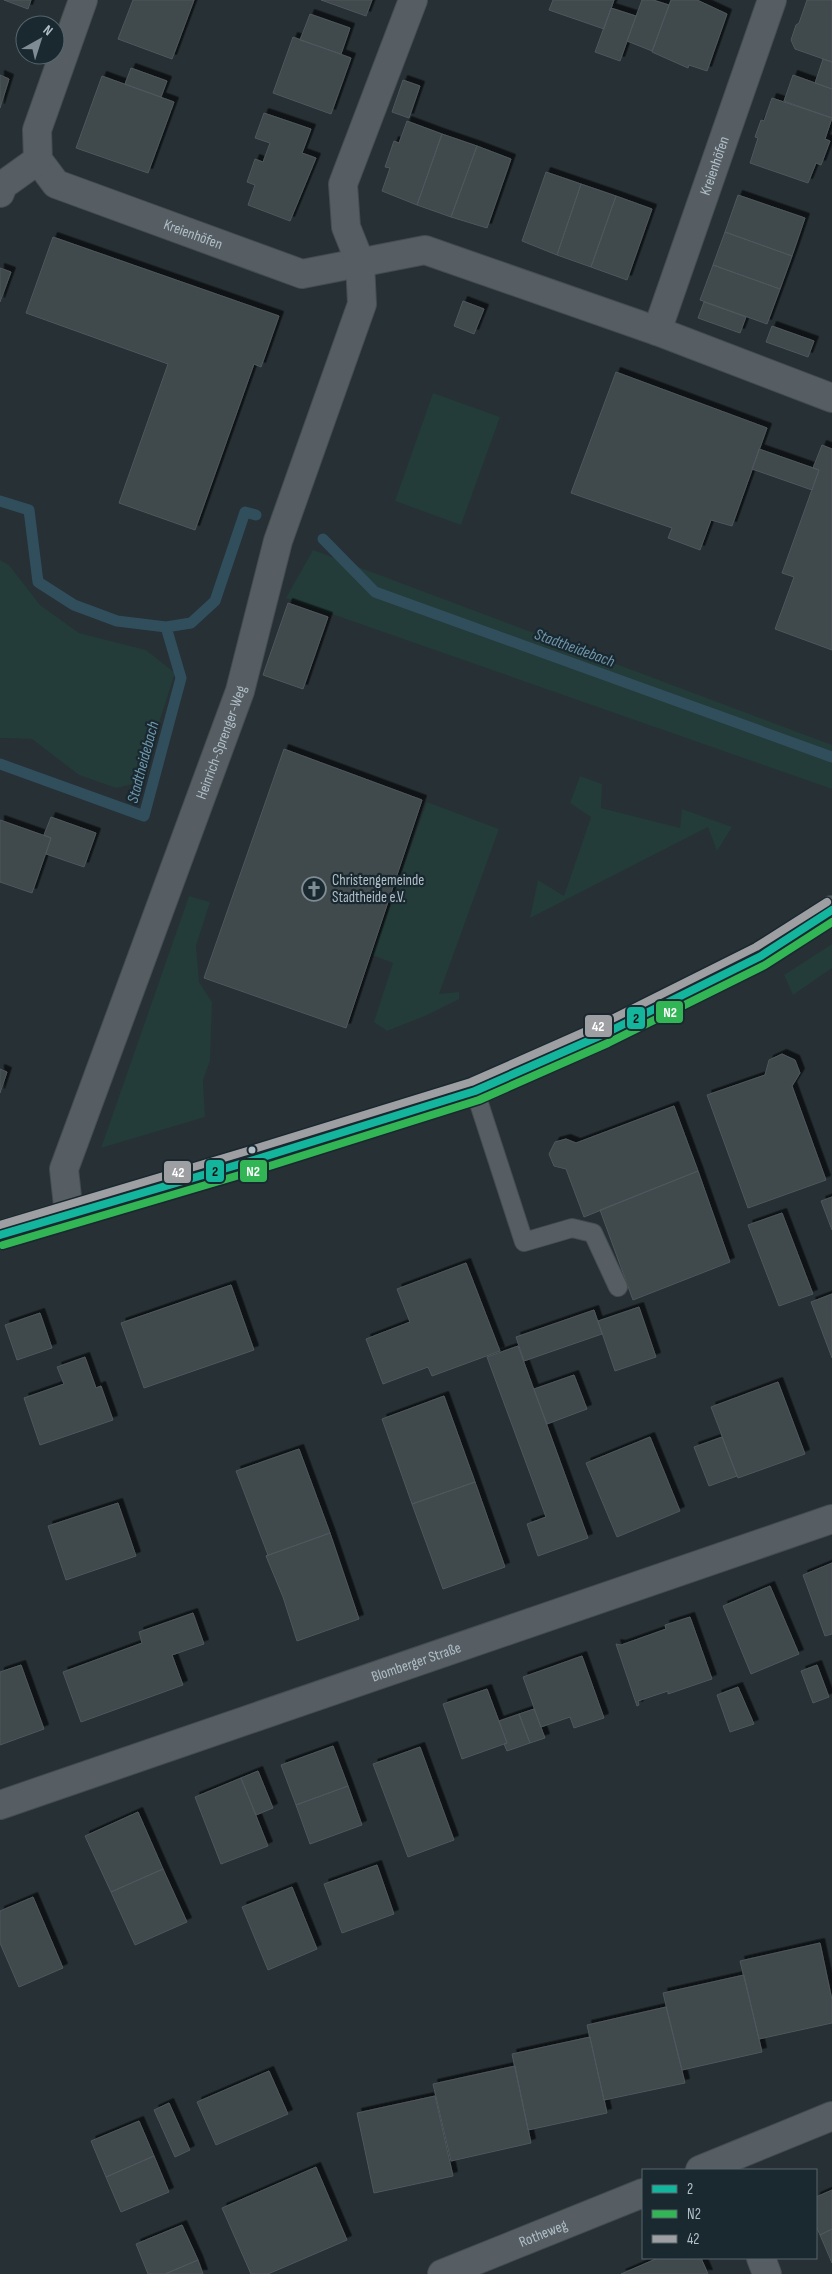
<svg xmlns="http://www.w3.org/2000/svg" width="832" height="2274" font-family="'Sofia Sans Condensed',sans-serif">
<style>
.green{fill:#233c39}
.lines{fill:none;stroke-linecap:round;stroke-linejoin:round}
.stream{stroke:#314e5d;stroke-width:11}
.building{fill:#40484c;stroke:#4e585d;filter:url(#shadow)}
.service-casing{stroke:#444c50;stroke-width:20}
.minor-casing{stroke:#444c50;stroke-width:30}
.tertiary-casing{stroke:#444c50;stroke-width:30}
.service{stroke:#565e63;stroke-width:18}
.minor{stroke:#565e63;stroke-width:28}
.tertiary{stroke:#565e63;stroke-width:28}
.bus-1-casing{stroke:#1a2830;stroke-width:11}
.bus-2-casing{stroke:#1a2830;stroke-width:11}
.bus-3-casing{stroke:#1a2830;stroke-width:11}
.bus-1{stroke:#13b59c;stroke-width:8}
.bus-2{stroke:#32b554;stroke-width:8}
.bus-3{stroke:#9e9fa3;stroke-width:8}
.bus-dot{fill:#afbec7;stroke:#1a2830;stroke-width:2}
.labels{text-anchor:middle;stroke-width:4.5;stroke-linejoin:round;paint-order:stroke}
.street-label{font-size:15px;fill:#afbec7;stroke:#1a2830}
.poi-label{font-size:15px;fill:#afbec7;stroke:#1a2830;text-anchor:start}
.water-label{font-size:16px;font-style:italic;fill:#6e97ac;stroke:#1a2830}
.line-badge{stroke:#1a2830;stroke-width:2}
.badge-label{font-size:14px;text-anchor:middle;font-weight:bold;fill:#fff}
.pale-badge-label{font-size:14px;text-anchor:middle;font-weight:bold;fill:#111}
</style>
<defs>
<filter id="shadow"><feDropShadow dx="4.5" dy="-4.5" stdDeviation="0" flood-color="#0009"/></filter>
</defs>
<rect width="100%" height="100%" fill="#263035"/>
<path class="green" d="M433 393 500 417 461 525 395 501Z
M313 550 832 745V789L286 598Z
M0 560 9 565 40 605 79 633 146 650 175 673 156 732 137 783 116 788 79 775 32 739 0 738Z
M580 776 602 784 601 808 680 828 682 809 732 827 717 851 708 827 530 918 538 880 564 896 591 817 570 803Z
M427 802 499 829 439 994 459 992V999L425 1016 387 1031 374 1022 393 963 372 955Z
M189 896 210 902 196 946 199 982 212 1002 210 1061 203 1080 205 1117 101 1148Z
M832 944V968L793 995 784 975Z"/>
<g class="lines">
<path class="stream" d="M0 501 29 510 38 582 74 605 117 621 166 627 191 623 215 601 245 512 256 515
M323 539 375 592 832 757
M0 764 144 816 181 678 166 627"/>
</g>
<path class="building" d="M4 0H31L28 9Z
M133 0H194L172 59 118 39Z
M321 0H372L366 16Z
M553 0H614L604 29 549 10Z
M642 0H653L669 5 652 51 627 41Z
M671 0H697L727 14 707 71 689 65 688 68 652 52Z
M807 0H832V62L795 49 791 40 796 25 799 23Z
M611 8 636 16 620 61 595 52Z
M310 14 350 28 341 54 300 40Z
M293 37 351 58 331 114 273 93Z
M823 59 832 62V89L815 83Z
M131 68 167 81 161 97 125 84Z
M0 75 9 79 0 108Z
M793 75 832 89V118L784 101Z
M102 76 174 102 148 173 76 148Z
M403 80 420 86 409 118 392 112Z
M772 98 832 118 825 139 830 141 821 165 816 163 808 183 750 163 758 138 755 137 761 120 764 121Z
M264 113 311 129 302 153 316 158 290 221 248 205 255 185 247 182 255 159 263 162 270 143 255 138Z
M407 121 442 134 417 205 382 191 390 168 385 167 394 141 399 143Z
M442 134 477 146 451 217 417 205Z
M477 146 511 159 487 228 451 217Z
M546 172 581 184 557 255 522 241Z
M581 184 616 196 591 267 557 255Z
M738 195 805 218 792 256 725 232Z
M616 196 652 209 627 280 591 267Z
M725 232 792 256 780 289 713 265Z
M53 237 279 316 261 367 254 364 195 530 119 503 168 364 26 313Z
M713 265 780 289 767 324 700 300Z
M0 268 11 272 0 302Z
M463 301 484 309 474 334 454 326Z
M704 302 746 317 740 333 698 318Z
M772 326 814 341 808 357 766 342Z
M616 372 767 428 732 526 711 520 700 550 668 538 672 528 571 493Z
M822 445 832 449V650L775 629 794 577 782 573 819 470 813 468Z
M759 449 819 470 812 490 752 469Z
M288 603 328 617 303 689 263 675Z
M284 749 422 800 346 1028 204 978Z
M51 817 96 833 84 867 46 854 51 838 44 835Z
M0 820 51 838 32 893 0 882Z
M782 1054 795 1060 800 1073 792 1086 826 1180 748 1208 707 1095 765 1075 769 1060Z
M0 1069 7 1072 0 1093Z
M674 1106 698 1171 584 1217 566 1169 554 1166 549 1154 555 1142 566 1139 576 1143Z
M698 1171 730 1262 633 1300 600 1210Z
M832 1197V1230L821 1201Z
M782 1213 813 1294 779 1306 748 1225Z
M466 1263 500 1351 432 1376 428 1367 383 1384 366 1339 410 1322 397 1289Z
M231 1285 254 1350 144 1388 121 1323Z
M832 1294V1358L811 1302Z
M639 1307 656 1357 615 1371 598 1321Z
M594 1310 602 1334 524 1361 516 1337Z
M40 1313 52 1348 17 1360 5 1325Z
M518 1346 588 1538 538 1556 527 1524 546 1517 487 1357Z
M85 1357 96 1388 101 1386 113 1420 40 1445 24 1398 64 1384 57 1367Z
M574 1375 587 1409 547 1424 534 1389Z
M778 1382 805 1454 738 1478 711 1407Z
M444 1396 475 1482 412 1504 382 1419Z
M650 1437 680 1511 617 1537 586 1463Z
M722 1437 737 1476 709 1486 694 1447Z
M299 1449 330 1533 266 1556 268 1555 236 1471Z
M475 1482 505 1567 443 1589 412 1504Z
M118 1503 136 1556 66 1580 48 1526Z
M330 1533 359 1619 297 1641 283 1597 266 1556Z
M832 1563V1634L825 1636 803 1575Z
M770 1586 799 1654 751 1674 723 1606Z
M193 1613 204 1644 172 1655 183 1685 81 1722 63 1672 142 1643 139 1632Z
M690 1617 712 1679 668 1694V1691L638 1701 639 1705 637 1706 616 1644 621 1645 666 1629 665 1625Z
M582 1656 604 1718 574 1728 570 1717 541 1727 523 1677Z
M21 1665 44 1729 0 1745V1672Z
M817 1665 829 1697 813 1703 801 1671Z
M738 1687 754 1724 730 1732 717 1695Z
M487 1689 507 1743 462 1759 443 1704Z
M534 1709 545 1738 530 1743 519 1714Z
M519 1714 530 1743 507 1751 504 1744 507 1743 499 1721Z
M333 1746 348 1786 296 1805 281 1765Z
M420 1747 454 1840 408 1857 373 1764Z
M258 1771 273 1808 256 1815 241 1778Z
M241 1778 268 1846 221 1864 195 1797Z
M348 1786 362 1825 310 1844 296 1805Z
M138 1812 163 1869 111 1892 85 1836Z
M377 1865 394 1914 342 1933 324 1884Z
M163 1869 187 1922 135 1945 111 1892Z
M292 1887 317 1949 268 1970 242 1907Z
M33 1897 63 1968 19 1987 0 1943V1911Z
M820 1943 832 2000V2023L759 2039 740 1961Z
M744 1975 762 2052 682 2070 663 1993Z
M666 2007 685 2083 604 2100 587 2025Z
M590 2037 607 2113 528 2130 512 2054Z
M515 2066 531 2143 451 2161 433 2084Z
M269 2071 288 2114 216 2145 197 2102Z
M435 2096 453 2176 374 2193 357 2113Z
M169 2103 190 2150 175 2157 154 2110Z
M139 2121 154 2156 106 2177 91 2141Z
M154 2156 169 2192 121 2212 106 2177Z
M316 2167 347 2240 268 2274H251L222 2208Z
M832 2190V2229L820 2235 816 2226V2197Z
M182 2225 198 2260 165 2274H148L136 2244Z
M832 2229V2263L820 2235Z
M658 2258H701L708 2274H621Z
M198 2260 203 2274H165Z"/>
<g class="lines">
<g class="service-casing">
<path id="service" d="M475 1091 524 1242 572 1228 593 1233 618 1287"/>
</g>
<g class="minor-casing">
<g id="minor">
<path id="s1" d="M83 0 37 130 38 160 56 184 302 274 425 250 657 331 832 398"/>
<path d="M0 193 3 185 38 160"/>
<path id="s2" d="M657 331 772 0"/>
<path id="s3" d="M69 1215 64 1169 240 691 278 541 362 304 360 262 346 227 343 184 413 0"/>
<path id="s4" d="M0 1805 832 1519"/>
<path d="M700 2170 832 2116"/>
<path d="M761 2258 767 2274"/>
<path id="s5" d="M442 2274 643 2193"/>
</g>
</g>
<g class="tertiary-casing">
<path id="tertiary" d="M0 1235 257 1159 475 1091 604 1034 761 956 832 910"/>
</g>
<use href="#service" class="service"/>
<use href="#minor" class="minor"/>
<use href="#tertiary" class="tertiary"/>
<g class="bus-1-casing">
<path id="bus-1" d="M0 1235 257 1159 475 1091 604 1034 761 956 832 910"/>
</g>
<g class="bus-2-casing">
<path id="bus-2" d="M3 1245 260 1169 479 1100 608 1043 765 965 832 922"/>
</g>
<g class="bus-3-casing">
<path id="bus-3" d="M0 1225 254 1149 471 1082 600 1025 756 947 827 902"/>
</g>
<use href="#bus-1" class="bus-1"/>
<use href="#bus-2" class="bus-2"/>
<use href="#bus-3" class="bus-3"/>
</g>
<defs>
<g id="church-ring" transform="scale(1.25)"><circle r="9.5" fill="#1a2830" stroke="#7f8c94" stroke-width="1.5"/><path d="M-1.2-6h2.4v3.5h3.3v2.4h-3.3V6h-2.4V-.1h-3.3v-2.4h3.3Z" fill="#7f8c94"/></g>
</defs>
<g fill-rule="evenodd">
<use href="#church-ring" x="314" y="889"/>
</g>
<circle class="bus-dot" cx="252" cy="1150" r="4.5"/>
<g class="labels">
<g class="street-label">
<text dy="5" stroke="none"><textPath href="#s2" startOffset="175">Kreienhöfen</textPath></text>
<text dy="5" stroke="none"><textPath href="#s1" startOffset="344">Kreienhöfen</textPath></text>
<text dy="5" stroke="none"><textPath href="#s3" startOffset="501">Heinrich-Sprenger-Weg</textPath></text>
<text dy="5" stroke="none"><textPath href="#s4" startOffset="440">Blomberger Straße</textPath></text>
<text dy="5" stroke="none"><textPath href="#s5" startOffset="109">Rotheweg</textPath></text>
</g>
<g class="poi-label">
<text x="332" y="885">Christengemeinde<tspan x="332" dy="17">Stadtheide e.V.</tspan></text>
</g>
<g class="water-label">
<text transform="translate(575 647) rotate(20)" y="6">Stadtheidebach</text>
<text transform="translate(142 762) rotate(-75)" y="6">Stadtheidebach</text>
</g>
</g>
<g class="line-badge">
<rect x="655" y="1000" width="29" height="24" rx="5" fill="#32b554"/>
<rect x="626" y="1006" width="20" height="24" rx="5" fill="#13b59c"/>
<rect x="584" y="1014" width="29" height="24" rx="5" fill="#9e9fa3"/>
<rect x="239" y="1159" width="29" height="24" rx="5" fill="#32b554"/>
<rect x="205" y="1159" width="20" height="24" rx="5" fill="#13b59c"/>
<rect x="163" y="1160" width="29" height="24" rx="5" fill="#9e9fa3"/>
</g>
<g class="badge-label">
<text x="670" y="1017">N2</text>
<text x="598" y="1031">42</text>
<text x="253" y="1176">N2</text>
<text x="178" y="1177">42</text>
</g>
<g class="pale-badge-label">
<text x="636" y="1023">2</text>
<text x="215" y="1176">2</text>
</g>
<rect x="642" y="2169" width="175" height="90" fill="#1a2830" stroke="#56646c"/>
<rect x="652" y="2185" width="25" height="8" fill="#13b59c" stroke="#56646c"/>
<text x="687" y="2194" font-size="15" fill="#afbec7">2</text>
<rect x="652" y="2210" width="25" height="8" fill="#32b554" stroke="#56646c"/>
<text x="687" y="2219" font-size="15" fill="#afbec7">N2</text>
<rect x="652" y="2235" width="25" height="8" fill="#9e9fa3" stroke="#56646c"/>
<text x="687" y="2244" font-size="15" fill="#afbec7">42</text>
<g transform="translate(40 40) rotate(39)"><circle r="24" fill="#1a2830" stroke="#56646c"/>
<path d="M0-4L9 19L0 12L-9 19Z" fill="#7f8c94"/>
<text y="-8" font-size="14" font-weight="bold" text-anchor="middle" fill="#afbec7">N</text>
</g>
</svg>
